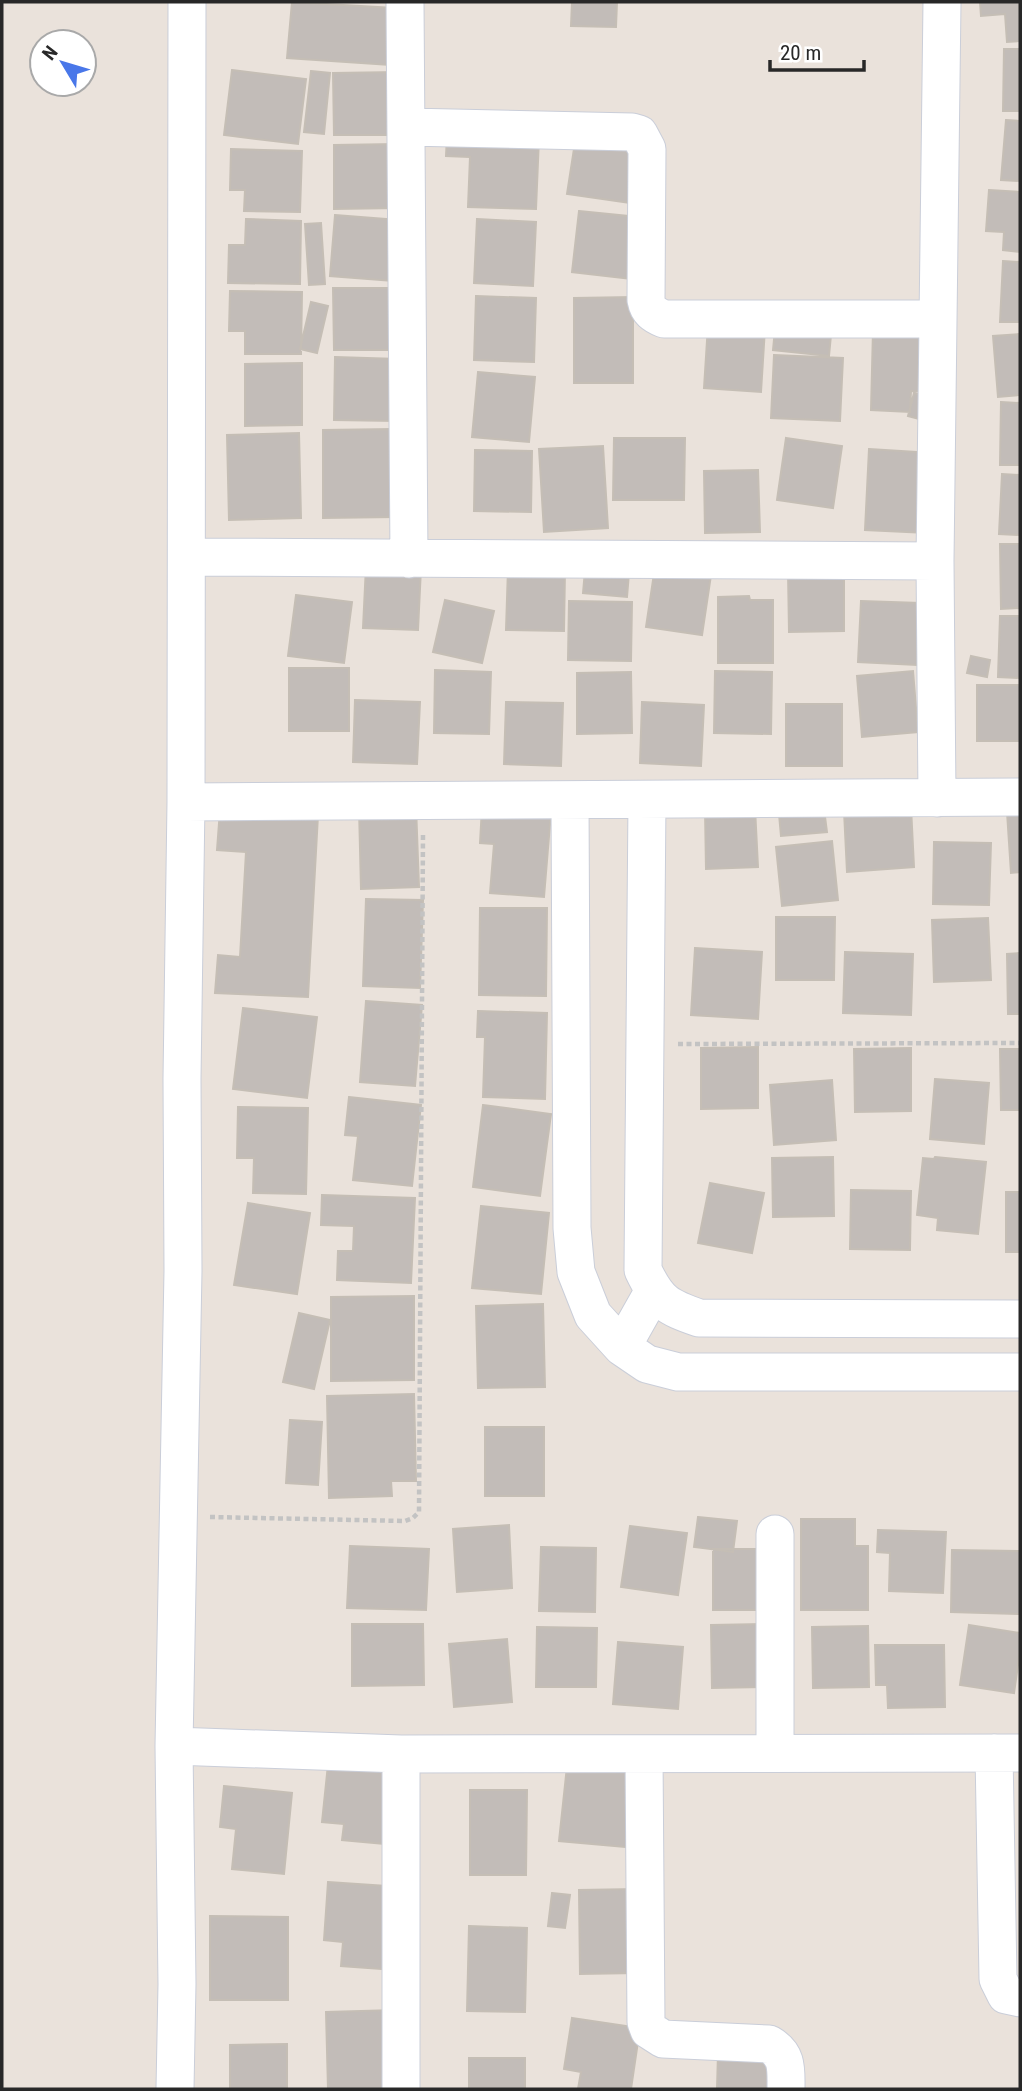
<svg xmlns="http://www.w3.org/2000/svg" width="1022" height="2091" font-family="'Roboto Condensed',sans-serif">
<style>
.building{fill:#c2bcb8;stroke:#c5beb5;stroke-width:2}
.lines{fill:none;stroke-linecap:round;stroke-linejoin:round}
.minor-casing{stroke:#caced9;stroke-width:39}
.path{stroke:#c3c3c3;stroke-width:4.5;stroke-dasharray:5 3.5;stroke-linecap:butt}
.minor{stroke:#fff;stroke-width:37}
</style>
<rect width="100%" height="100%" fill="#eae2db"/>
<path class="building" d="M292 2 394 8 390 65 287 58Z
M572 2H617L616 27 571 26Z
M980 2H1020V41L1007 42 1005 14 981 16Z
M1004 49H1020V111H1003Z
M232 70 306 79 298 144 224 135Z
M311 71 330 73 324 134 304 132Z
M399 72 400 135H334L333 73Z
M1006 120 1020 121V181L1001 180Z
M447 135 539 138 536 209 468 207 470 157 446 156Z
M576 136 640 145 631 203 567 194Z
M396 144 397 208 334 209V145Z
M231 149 302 151 300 212 244 211 245 190H230Z
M989 190 1020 192V252L1003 250 1004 232 986 231Z
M579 211 638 217 631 279 572 272Z
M335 215 398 220 393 281 330 276Z
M246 219 301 221 300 284 228 283 229 245H245Z
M477 219 536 222 533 286 474 283Z
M321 223 325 284 309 285 305 224Z
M1003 261 1020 262V322H1000Z
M333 288H401V350H334Z
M230 291 302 292 301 354H245V331H229Z
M476 296 536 298 534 362 474 360Z
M633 297V383H574V298Z
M311 302 328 306 317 353 300 349Z
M708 325 765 328 761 392 704 388Z
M775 329 831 335 829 356 773 350Z
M873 330 931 332 929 392 911 391 910 412 871 410Z
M1020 334V395L998 397 993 336Z
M774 355 843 358 840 421 771 418Z
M335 357 398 359 396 421 334 420Z
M302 363V425L245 426V364Z
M478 372 535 377 529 442 472 437Z
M914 393 929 397 923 420 908 416Z
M1001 402 1020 403V465H1000Z
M393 429 394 517 323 518V430Z
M299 433 301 518 229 520 227 435Z
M614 438H685L684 500H613Z
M786 438 842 446 833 508 777 500Z
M603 446 608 528 544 532 539 449Z
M869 449 932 453 927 533 865 530Z
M475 450 532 451 531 512 474 511Z
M758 470 760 532 705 533 704 471Z
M1002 474 1020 475V535L999 534Z
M1000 544H1020V608L1001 609Z
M366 566 421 568 418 630 363 628Z
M655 567 711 575 702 635 646 627Z
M508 568 565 569 564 631 506 630Z
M585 570 629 573 627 597 583 593Z
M844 570V631L789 632 788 571Z
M296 595 352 602 344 663 288 656Z
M749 596 750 600H773V663H718V597Z
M445 600 494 611 482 663 433 652Z
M569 601 632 602 631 661 568 660Z
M861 601 920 603 917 665 858 662Z
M1000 616H1020V678L998 677Z
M971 656 990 660 987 677 967 673Z
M289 668H349V731H289Z
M435 670 491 672 489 734 434 733Z
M715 671 772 672 771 734 714 733Z
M913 671 918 732 862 737 857 676Z
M631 672 632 733 577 734V673Z
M977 685H1020V741H977Z
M355 700 420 702 417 764 353 762Z
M506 702 563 703 561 766 504 764Z
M642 702 704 705 701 766 640 763Z
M786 704H842V766H786Z
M416 806 419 887 361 889 359 808Z
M482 807 551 812 544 897 490 893 494 844 480 843Z
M911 807 914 867 847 872 844 811Z
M755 808 758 867 706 869 705 810Z
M824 809 827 832 781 836 779 814Z
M220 810 318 815 308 997 215 993 218 955 240 957 246 852 217 850Z
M1020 811V872L1011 873 1007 812Z
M832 841 838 900 782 906 776 847Z
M934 842 991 843 989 905 933 904Z
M366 899 423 900 420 988 363 986Z
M480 908H547L546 996 479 995Z
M776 917H835L834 980H776Z
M988 918 991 980 934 982 932 920Z
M695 948 762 952 758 1019 691 1015Z
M845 952 913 954 911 1015 843 1013Z
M1020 953V1014H1008L1007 954Z
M366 1001 422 1005 415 1086 360 1082Z
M243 1008 317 1017 307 1098 233 1089Z
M478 1011 547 1013 545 1099 483 1097 485 1037H477Z
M758 1047V1108L701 1109V1048Z
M911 1048V1111L855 1112 854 1049Z
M1000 1049H1020V1110H1001Z
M935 1079 989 1083 984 1144 930 1139Z
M832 1080 836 1140 774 1145 770 1085Z
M349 1097 421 1105 412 1186 353 1180 358 1136 345 1135Z
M483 1105 551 1114 540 1196 473 1187Z
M238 1107 308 1108 306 1194 253 1193 254 1158H237Z
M833 1157 834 1216 773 1217 772 1158Z
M935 1157 986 1162 978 1234 937 1230 938 1218 917 1215 923 1158 934 1159Z
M710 1183 764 1193 752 1253 698 1243Z
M851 1190 911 1191 910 1250 850 1249Z
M1006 1192H1020V1252H1006Z
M322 1195 415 1198 411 1283 337 1280 338 1251H353L354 1226 321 1225Z
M248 1203 310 1213 297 1294 234 1285Z
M481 1206 549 1213 541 1294 472 1288Z
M414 1296V1380L331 1381V1297Z
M543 1304 545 1387 478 1388 476 1306Z
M299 1313 330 1320 314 1389 283 1382Z
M414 1394 416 1481H391L392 1496 329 1498 327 1396Z
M290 1420 322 1422 318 1485 286 1483Z
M485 1427H544V1496H485Z
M698 1517 737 1521 733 1552 694 1547Z
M801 1519H855V1546H868V1610H801Z
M509 1525 512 1588 457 1592 453 1529Z
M630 1526 687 1533 678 1595 621 1587Z
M878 1530 946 1532 943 1593 889 1591 890 1553 877 1552Z
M350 1546 429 1549 426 1610 347 1608Z
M541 1547 596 1548 595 1612 539 1611Z
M713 1549H769V1610H713Z
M952 1550 1020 1551V1614L951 1612Z
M352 1624H423L424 1685 352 1686Z
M769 1624 770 1687 712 1688 711 1625Z
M969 1625 1020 1633V1651L1014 1693 960 1685Z
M868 1626 869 1687 813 1688 812 1627Z
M537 1627 597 1628 596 1687H536Z
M507 1639 512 1702 454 1707 449 1644Z
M618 1642 683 1647 678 1709 613 1704Z
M875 1645H944L945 1707 888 1708 887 1685H876Z
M329 1755 404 1763 395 1845 342 1840 344 1824 322 1822Z
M568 1757 645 1764 636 1848 559 1841Z
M224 1786 292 1793 284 1874 232 1869 236 1829 220 1827Z
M470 1790H527L526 1875H470Z
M328 1882 401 1887 395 1970 341 1966 343 1942 324 1940Z
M637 1889V1973L580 1974 579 1890Z
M552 1893 570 1895 565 1928 548 1926Z
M210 1916 288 1917V2000H210Z
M469 1926 527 1928 525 2012 467 2011Z
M396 2010 398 2089H328L326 2012Z
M572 2018 640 2028 631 2089H578L581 2072 564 2069Z
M287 2044V2089H230V2045Z
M718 2053 779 2056 778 2089H717Z
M469 2058H525V2089H469Z"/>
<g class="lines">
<g class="minor-casing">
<path id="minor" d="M405 2 409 559
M407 127 632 132 639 134 647 149 646 300C648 311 654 315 664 319H938
M187 557 935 561
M937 798 935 561 942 2
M570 800 572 1228 576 1272 593 1315 622 1347 647 1364 678 1372H1020
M647 800 643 1270C658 1302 667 1307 699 1318L1020 1319
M186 802 1020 797
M622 1347 653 1292
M174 1746 401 1754 1020 1753
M775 1753V1534
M994 1753 998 1979 1006 1995 1020 1998
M644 1754 646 2022 649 2030 663 2039 769 2044C788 2055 786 2069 786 2089
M175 2089 177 1984 174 1746 183 1271 182 1079 186 802 187 2
M401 2089V1754"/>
</g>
<path class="path" d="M678 1044 1020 1043
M210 1517 405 1521 413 1518 419 1512 423 833"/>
<use href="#minor" class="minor"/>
</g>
<rect width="1022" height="2091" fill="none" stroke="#282828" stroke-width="7"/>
<g transform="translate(63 63) rotate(308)"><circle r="33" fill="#ffffff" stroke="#a9a9a9" stroke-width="2"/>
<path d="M0-5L12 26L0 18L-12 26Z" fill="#4977e9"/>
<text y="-10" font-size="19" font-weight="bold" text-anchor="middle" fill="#282828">N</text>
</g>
<path d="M770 60v10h94v-10" fill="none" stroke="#282828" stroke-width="3.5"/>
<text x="780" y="60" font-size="21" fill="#282828" stroke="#ffffff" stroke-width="5" paint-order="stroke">20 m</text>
</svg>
